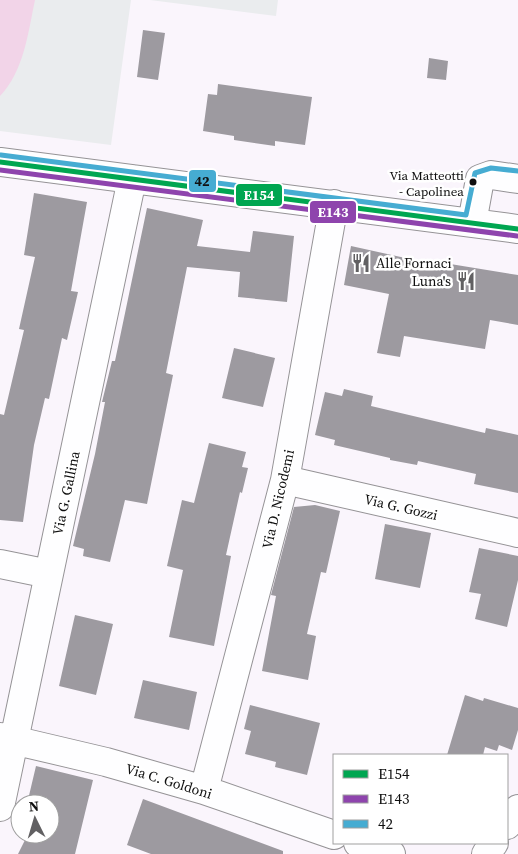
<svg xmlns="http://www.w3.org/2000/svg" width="518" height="854" font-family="'Source Serif 4',serif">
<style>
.industrial{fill:#eaecee}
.green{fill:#f2d4e8}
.building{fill:#9d9aa0}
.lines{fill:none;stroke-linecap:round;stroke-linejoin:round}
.minor-casing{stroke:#959396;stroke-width:30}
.minor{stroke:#fefeff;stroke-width:28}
.bus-1-casing{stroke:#fff;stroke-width:9}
.bus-2-casing{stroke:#fff;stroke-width:9}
.bus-3-casing{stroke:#fff;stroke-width:9}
.bus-1{stroke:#00a651;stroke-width:5}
.bus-2{stroke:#8e44ad;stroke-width:5}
.bus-3{stroke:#46acd2;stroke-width:5}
.bus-dot{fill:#0f0f0f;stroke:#fff;stroke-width:2}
.labels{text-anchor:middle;stroke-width:5;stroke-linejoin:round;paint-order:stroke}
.bus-label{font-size:13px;fill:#0f0f0f;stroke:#fff;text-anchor:end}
.poi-label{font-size:14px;fill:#0f0f0f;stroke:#fff;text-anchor:start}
.street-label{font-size:14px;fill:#0f0f0f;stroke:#fff}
.line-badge{stroke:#fff;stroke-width:2}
.badge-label{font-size:14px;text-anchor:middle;font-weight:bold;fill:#fff}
.pale-badge-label{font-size:14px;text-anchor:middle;font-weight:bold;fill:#111}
</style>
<rect width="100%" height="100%" fill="#faf5fc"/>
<path class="industrial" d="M0 0H131L111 145 0 131Z
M150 0H278L276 16Z"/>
<path class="green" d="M0 0H35C28 33 24 71 0 96Z"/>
<path class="building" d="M143 30 165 33 158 80 137 77Z
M429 58 448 61 446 80 427 78Z
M218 84 312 97 305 145 275 141V146L234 140V136L203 131 208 94 217 95Z
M34 193 87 202 71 291 78 292 67 340 62 338 49 399 45 398 34 445 23 522 0 520V414L4 415 24 330 19 329 35 257 24 255Z
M147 208 203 220 197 246 250 252 253 231 294 236 287 302 238 297 240 272 187 267 166 373 173 375 147 504 125 500 110 562 83 556 84 549 73 546 95 454 105 402H102L112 361H115Z
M351 246 437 265 438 262 518 275V325L490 320 485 349 404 336 400 357 377 353 389 294 344 285Z
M234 348 275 358 263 407 222 398Z
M344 389 373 396 371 406 485 433 486 428 518 435V493L474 484 476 474 418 461 417 465 390 460V458L334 445 335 440 315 435 325 392 342 396Z
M209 443 246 452 242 467 248 468 242 493 240 492 226 555 231 556 214 646 169 637 183 570 167 566 182 500 194 503Z
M315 505 340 511 326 573 321 572 307 634 316 636 308 680 262 671 276 596 271 595 294 507Z
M385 524 431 533 420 588 375 579Z
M479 548 518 556V580L507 627 475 619 481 594 469 592Z
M75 615 113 624 96 695 59 686Z
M143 680 197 692 189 730 134 718Z
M465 695 483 701 484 698 518 708V730L512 750 499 745 497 751 485 747 483 755H447Z
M250 705 320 723 307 775 275 767 276 762 245 754 251 731 244 729Z
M36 766 93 780 75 854H18L28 834H50V804H27Z
M143 799 283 851V854H151L127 845Z"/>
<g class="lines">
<g class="minor-casing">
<path id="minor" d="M0 162 518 229
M472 223 480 179 491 175 518 179
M285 480 518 533
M0 564 49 574
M0 737 106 762 204 790 334 835
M204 790 285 480 334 204
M0 807 132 179
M507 825 518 809
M358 843 391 854
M486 854 494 843"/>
</g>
<use href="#minor" class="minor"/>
<g class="bus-1-casing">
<path id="bus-1" d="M0 162 518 229"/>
</g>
<g class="bus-2-casing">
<path id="bus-2" d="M0 170 517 236"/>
</g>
<g class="bus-3-casing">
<path id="bus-3" d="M1 155 466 215 475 173 491 168 518 171"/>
</g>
<use href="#bus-1" class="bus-1"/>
<use href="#bus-2" class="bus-2"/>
<use href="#bus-3" class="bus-3"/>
</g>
<defs>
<g id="restaurant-bare" transform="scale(1.5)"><path d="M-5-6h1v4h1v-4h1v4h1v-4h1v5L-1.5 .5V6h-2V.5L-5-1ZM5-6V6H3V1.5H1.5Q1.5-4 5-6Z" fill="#616062" stroke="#fff" stroke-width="2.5" paint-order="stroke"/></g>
</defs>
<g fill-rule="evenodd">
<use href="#restaurant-bare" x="361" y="263"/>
<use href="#restaurant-bare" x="466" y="281"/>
</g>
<circle class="bus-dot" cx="473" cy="182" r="4.5"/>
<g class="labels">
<g class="bus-label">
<text x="464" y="180">Via Matteotti<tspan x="464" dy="16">- Capolinea</tspan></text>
</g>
<g class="poi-label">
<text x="376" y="268">Alle Fornaci</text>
<text x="451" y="286" text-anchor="end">Luna's</text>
</g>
<g class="street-label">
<text transform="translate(66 493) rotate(-78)" y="5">Via G. Gallina</text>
<text transform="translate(278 499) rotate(-77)" y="5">Via D. Nicodemi</text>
<text transform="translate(401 507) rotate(13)" y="5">Via G. Gozzi</text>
<text transform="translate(169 781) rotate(17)" y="5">Via C. Goldoni</text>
</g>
</g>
<g class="line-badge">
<rect x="188" y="169" width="29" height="24" rx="5" fill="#46acd2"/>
<rect x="235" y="183" width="48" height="24" rx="5" fill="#00a651"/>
<rect x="309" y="200" width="48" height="24" rx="5" fill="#8e44ad"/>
</g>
<g class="badge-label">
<text x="259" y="200">E154</text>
<text x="333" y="217">E143</text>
</g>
<g class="pale-badge-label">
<text x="202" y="186">42</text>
</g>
<rect x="333" y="754" width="175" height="90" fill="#ffffff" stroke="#9f9f9f"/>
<rect x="343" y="770" width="25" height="8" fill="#00a651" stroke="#9f9f9f"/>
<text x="378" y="779" font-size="15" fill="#0f0f0f">E154</text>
<rect x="343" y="795" width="25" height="8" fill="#8e44ad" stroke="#9f9f9f"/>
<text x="378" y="804" font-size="15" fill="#0f0f0f">E143</text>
<rect x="343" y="820" width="25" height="8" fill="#46acd2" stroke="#9f9f9f"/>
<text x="378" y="829" font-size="15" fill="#0f0f0f">42</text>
<g transform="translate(35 819) rotate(355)"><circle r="24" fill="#ffffff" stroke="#9f9f9f"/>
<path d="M0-4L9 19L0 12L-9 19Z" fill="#616062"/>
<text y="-8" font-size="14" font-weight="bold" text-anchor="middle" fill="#0f0f0f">N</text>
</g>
</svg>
